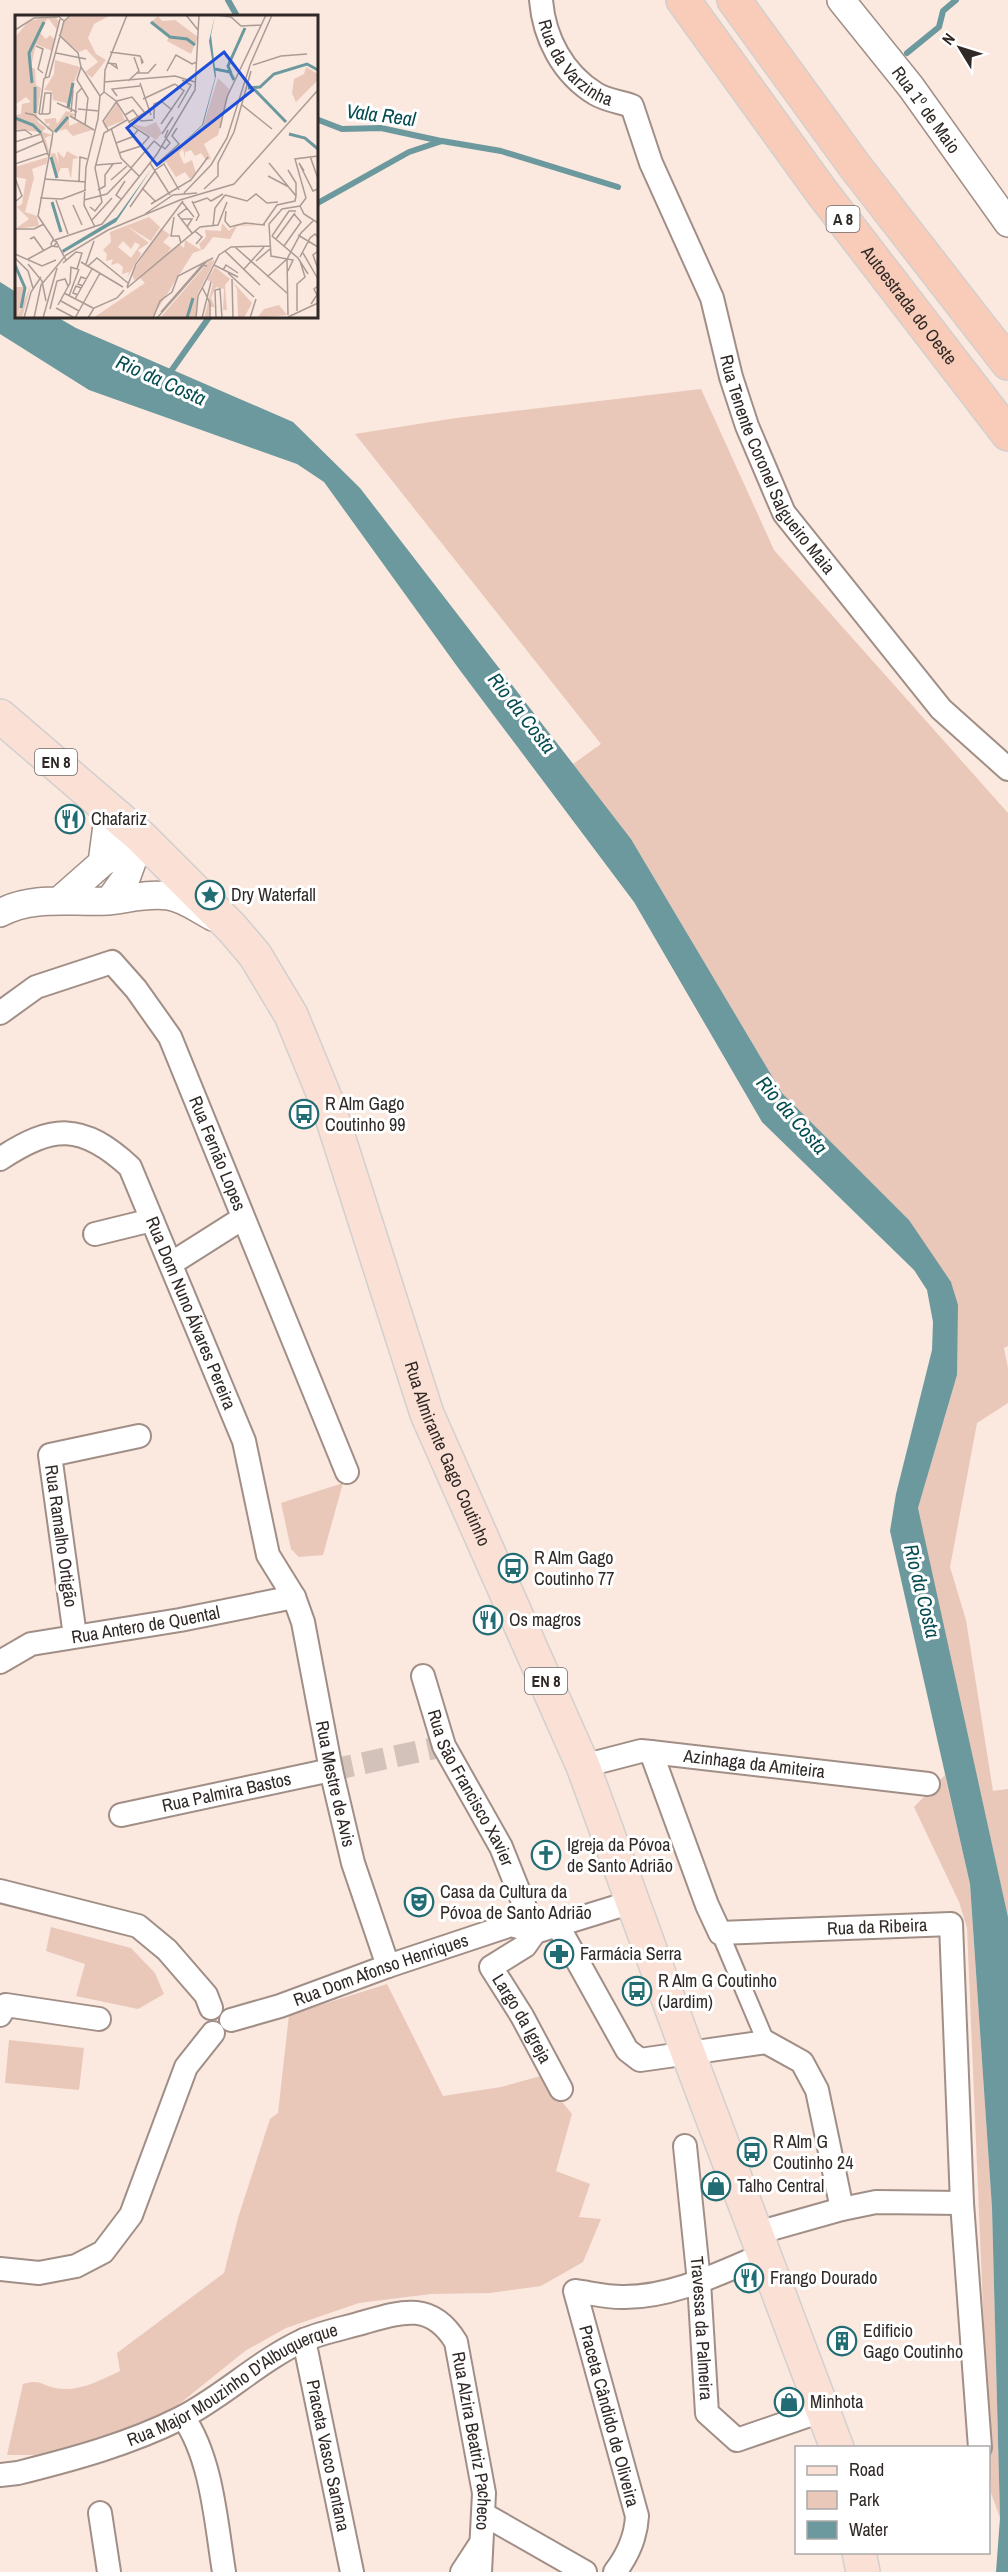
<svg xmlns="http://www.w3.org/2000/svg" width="1008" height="2572" font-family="'Archivo Narrow',sans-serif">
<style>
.green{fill:#e9c8ba}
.water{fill:#6c999d}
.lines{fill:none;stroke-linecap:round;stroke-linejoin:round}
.stream{stroke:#6c999d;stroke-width:6}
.minor-tunnel{stroke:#d2c2ba;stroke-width:22;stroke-dasharray:22 11;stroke-linecap:butt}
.pedestrian-casing{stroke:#a18f87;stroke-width:20}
.minor-casing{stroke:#a18f87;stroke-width:26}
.tertiary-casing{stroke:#a18f87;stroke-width:30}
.primary-casing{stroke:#d1d0cf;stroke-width:36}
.motorway-casing{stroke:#d1d0cf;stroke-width:36}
.pedestrian{stroke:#fff;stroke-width:16}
.minor{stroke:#fff;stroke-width:22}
.tertiary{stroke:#fff;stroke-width:27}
.primary{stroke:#fbe0d5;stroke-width:33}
.motorway{stroke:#f9ccb9;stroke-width:33}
.labels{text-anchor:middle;stroke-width:6;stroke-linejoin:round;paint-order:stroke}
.shield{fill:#fff;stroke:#6e6967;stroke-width:1.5}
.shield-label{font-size:16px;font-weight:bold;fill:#302926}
.street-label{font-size:18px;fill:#302926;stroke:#fff}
.poi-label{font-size:18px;fill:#302926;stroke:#fff;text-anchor:start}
.water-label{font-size:20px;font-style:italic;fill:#054c51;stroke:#fff}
.inset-river{fill:none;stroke:#6c999d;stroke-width:3}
.inset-road{fill:none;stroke:#aa9c95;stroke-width:1.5}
.view{fill:#1d4ed8;fill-opacity:0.15;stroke:#1d4ed8;stroke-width:3}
.inset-edge{fill:none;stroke:#302926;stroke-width:3}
</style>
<rect width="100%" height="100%" fill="#fbe8df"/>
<path class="green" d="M701 389 774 550 1008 813V1346L1004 1348 1008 1368V1403L977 1423 950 1567 966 1620 993 1791 1008 1789V1917L920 1528 918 1508 957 1375 909 1220 782 1093 631 839 573 764 601 744 355 434 456 418Z
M343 1483 323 1555 299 1557 291 1549 281 1503Z
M945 1775 970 1884 992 2208 1000 2518 991 2493 990 2475 967 1928 959 1902 914 1807Z
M51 1927 131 1948 155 1973 164 1994 138 2009 76 1996 85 1964 46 1951Z
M387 1984 443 2096 501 2087 541 2076 572 2114 556 2171 590 2184 579 2217 601 2219 583 2262 541 2286 490 2293 431 2294 359 2303 286 2328 245 2351 178 2405 137 2430 56 2455H7L23 2384C41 2379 40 2385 55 2388 77 2393 101 2380 120 2371L117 2353 224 2273 238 2218 270 2119 278 2113 289 2015Z
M9 2040 84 2048 79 2090 5 2083Z"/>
<path class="water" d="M0 282 16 292V316L57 317 76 328 293 422 360 488 631 839 782 1093 909 1220 951 1282 958 1305 957 1375 918 1508 1008 1917V2572H996L1000 2518 992 2208 970 1884 890 1531 896 1494 932 1350 933 1322 927 1290 914 1270 762 1122 634 902 459 669 324 482 297 464 89 390 0 334Z"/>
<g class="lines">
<path class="stream" d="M228 0 237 16
M907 53 939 27 943 11 956 0
M316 119 342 129 381 128 441 141
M316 204 409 152 442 141 501 151 618 187
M169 374 210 316"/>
<path class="minor-tunnel" d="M331 1770 444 1746"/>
<g class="pedestrian-casing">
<path id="pedestrian" d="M720 1933 766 2042"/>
</g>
<g class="minor-casing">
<g id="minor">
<path id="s1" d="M541 0C544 38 563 74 596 94 606 100 620 102 632 106L651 163 712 298 731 377 747 426 784 513 941 709 1008 769"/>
<path id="s2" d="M0 1013 36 987 112 962 136 989 170 1037 347 1472"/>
<path id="s3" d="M0 1159C53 1124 82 1123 130 1167L244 1441 268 1555 294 1597 303 1622 331 1770 353 1863 388 1966"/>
<path d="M95 1234 152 1220"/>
<path d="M172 1263 243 1218"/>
<path d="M75 1636 50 1455 139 1436"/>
<path id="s4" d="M0 1662 31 1644 180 1620 294 1597"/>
<path id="s5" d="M423 1676 444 1746 501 1847 535 1932 525 1946 491 1967 522 2016 561 2089"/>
<path id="s6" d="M651 1752 707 1905 720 1933 951 1924 962 2203 980 2448"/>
<path id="s7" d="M583 1766 641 1751 651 1752 928 1784"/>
<path id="s8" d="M121 1815 331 1770"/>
<path d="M0 1891 138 1926 167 1950 206 1995 211 2008"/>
<path d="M558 1926 627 2050 640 2060 766 2042 802 2062 817 2090 842 2209 757 2233"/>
<path d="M0 2015 6 2005 99 2019"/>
<path id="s9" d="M231 2020 280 2006 388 1966 511 1925 535 1932 632 1902"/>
<path id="s10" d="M685 2146 699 2282 707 2413 737 2440 824 2410"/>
<path d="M842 2209 876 2202 962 2203"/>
<path d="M0 2269 39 2273 76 2266 103 2252 131 2215 186 2067 213 2033"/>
<path id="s11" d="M304 2340 352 2572"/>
<path d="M183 2417C212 2458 216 2523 224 2572"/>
<path id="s12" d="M0 2475 18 2473C74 2459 129 2444 181 2418 224 2396 260 2360 304 2340 323 2332 345 2328 365 2322 403 2311 432 2302 456 2342L484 2493 480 2572"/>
<path d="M100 2513 109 2572"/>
<path d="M485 2515 585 2572"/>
<path d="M462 2572 481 2543"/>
<path d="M615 2572C628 2555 636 2538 637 2516L575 2291C590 2293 606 2297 622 2297 671 2298 720 2273 765 2254"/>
</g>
</g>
<g class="tertiary-casing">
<path id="tertiary" d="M841 0 911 87 1008 223
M102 863 109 810
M60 900 102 863 141 837
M109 901 127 876 141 837
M0 913C33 895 72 903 108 901 128 899 147 893 168 896 184 898 199 910 213 917"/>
</g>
<g class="primary-casing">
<g id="primary">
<path id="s13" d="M0 716 141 837 232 928 255 955 291 1015 328 1105 427 1414 583 1766 688 2053 837 2448"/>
<path d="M859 2552 863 2572"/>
</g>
</g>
<g class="motorway-casing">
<g id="motorway">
<path id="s14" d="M683 0 821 191 1008 434"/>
<path d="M734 0 854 165 1008 363"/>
</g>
</g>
<use href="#pedestrian" class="pedestrian"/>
<use href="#minor" class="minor"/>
<use href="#tertiary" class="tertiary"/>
<use href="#primary" class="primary"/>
<use href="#motorway" class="motorway"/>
</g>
<defs>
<g id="restaurant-ring" transform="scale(1.5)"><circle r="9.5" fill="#fff" stroke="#226d73" stroke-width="1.5"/><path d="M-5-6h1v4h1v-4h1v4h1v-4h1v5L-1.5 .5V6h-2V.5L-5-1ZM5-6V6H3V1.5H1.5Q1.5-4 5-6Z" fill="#226d73"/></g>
<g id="sight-ring" transform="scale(1.5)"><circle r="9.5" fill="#fff" stroke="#226d73" stroke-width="1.5"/><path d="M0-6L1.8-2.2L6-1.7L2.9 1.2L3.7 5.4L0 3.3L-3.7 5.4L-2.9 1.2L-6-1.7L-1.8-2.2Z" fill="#226d73"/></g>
<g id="bus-ring" transform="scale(1.5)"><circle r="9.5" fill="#fff" stroke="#226d73" stroke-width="1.5"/><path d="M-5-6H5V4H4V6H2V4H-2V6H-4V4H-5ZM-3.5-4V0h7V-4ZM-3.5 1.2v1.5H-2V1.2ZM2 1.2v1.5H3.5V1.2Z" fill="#226d73"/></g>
<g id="church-ring" transform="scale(1.5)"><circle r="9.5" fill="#fff" stroke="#226d73" stroke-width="1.5"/><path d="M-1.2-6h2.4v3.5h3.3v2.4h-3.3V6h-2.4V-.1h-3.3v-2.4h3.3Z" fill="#226d73"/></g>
<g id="theatre-ring" transform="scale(1.5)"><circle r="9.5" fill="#fff" stroke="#226d73" stroke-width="1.5"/><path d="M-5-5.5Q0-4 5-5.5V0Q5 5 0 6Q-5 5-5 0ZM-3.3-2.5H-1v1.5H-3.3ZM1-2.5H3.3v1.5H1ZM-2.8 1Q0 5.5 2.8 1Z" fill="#226d73"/></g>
<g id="pharmacy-ring" transform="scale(1.5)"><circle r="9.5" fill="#fff" stroke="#226d73" stroke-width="1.5"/><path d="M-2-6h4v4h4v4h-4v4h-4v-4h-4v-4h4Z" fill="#226d73"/></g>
<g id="shop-ring" transform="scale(1.5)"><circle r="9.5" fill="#fff" stroke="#226d73" stroke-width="1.5"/><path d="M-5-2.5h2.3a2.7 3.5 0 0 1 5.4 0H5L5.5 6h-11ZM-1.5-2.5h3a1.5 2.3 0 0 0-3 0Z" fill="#226d73"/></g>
<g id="building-ring" transform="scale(1.5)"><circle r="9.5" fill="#fff" stroke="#226d73" stroke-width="1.5"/><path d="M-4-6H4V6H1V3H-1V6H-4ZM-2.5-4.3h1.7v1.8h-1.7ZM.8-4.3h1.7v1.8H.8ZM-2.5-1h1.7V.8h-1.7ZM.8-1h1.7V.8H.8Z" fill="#226d73"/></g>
</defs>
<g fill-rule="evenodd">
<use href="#restaurant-ring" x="70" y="819"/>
<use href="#sight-ring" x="210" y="895"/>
<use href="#bus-ring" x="304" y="1114"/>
<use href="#bus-ring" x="513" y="1568"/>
<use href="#restaurant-ring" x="488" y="1620"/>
<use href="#church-ring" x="546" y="1855"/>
<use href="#theatre-ring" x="419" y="1902"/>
<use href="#pharmacy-ring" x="559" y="1954"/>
<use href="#bus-ring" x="637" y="1991"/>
<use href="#bus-ring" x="752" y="2152"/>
<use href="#shop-ring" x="716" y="2186"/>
<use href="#restaurant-ring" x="749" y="2278"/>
<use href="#building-ring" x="842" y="2341"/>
<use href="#shop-ring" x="789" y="2402"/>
</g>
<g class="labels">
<g class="shield">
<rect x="826.5" y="206" width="33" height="26" rx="4.5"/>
<rect x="35" y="749" width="42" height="26" rx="4.5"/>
<rect x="525" y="1668" width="42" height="26" rx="4.5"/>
</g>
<g class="shield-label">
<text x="843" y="225">A 8</text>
<text x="56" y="768">EN 8</text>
<text x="546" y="1687">EN 8</text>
</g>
<g class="street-label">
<text dy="6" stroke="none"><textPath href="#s1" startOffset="75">Rua da Varzinha</textPath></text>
<text transform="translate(926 110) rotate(54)" y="6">Rua 1º de Maio</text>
<text dy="6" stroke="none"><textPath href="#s14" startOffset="380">Autoestrada do Oeste</textPath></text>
<text dy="6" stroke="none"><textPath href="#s1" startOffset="540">Rua Tenente Coronel Salgueiro Maia</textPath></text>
<text dy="6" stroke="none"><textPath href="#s2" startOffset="345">Rua Fernão Lopes</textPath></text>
<text dy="6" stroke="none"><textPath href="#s3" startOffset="304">Rua Dom Nuno Álvares Pereira</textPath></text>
<text dy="6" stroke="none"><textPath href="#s13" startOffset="886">Rua Almirante Gago Coutinho</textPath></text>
<text transform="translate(61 1536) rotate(82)" y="6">Rua Ramalho Ortigão</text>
<text dy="6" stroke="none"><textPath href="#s4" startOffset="152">Rua Antero de Quental</textPath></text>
<text dy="6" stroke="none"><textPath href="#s7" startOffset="174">Azinhaga da Amiteira</textPath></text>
<text dy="6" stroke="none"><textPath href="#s3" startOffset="800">Rua Mestre de Avis</textPath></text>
<text dy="6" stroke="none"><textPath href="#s5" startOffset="122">Rua São Francisco Xavier</textPath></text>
<text dy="6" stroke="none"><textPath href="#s8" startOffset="108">Rua Palmira Bastos</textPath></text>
<text dy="6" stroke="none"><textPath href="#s6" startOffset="351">Rua da Ribeira</textPath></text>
<text dy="6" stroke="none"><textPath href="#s9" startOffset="158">Rua Dom Afonso Henriques</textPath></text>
<text dy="6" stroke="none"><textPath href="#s5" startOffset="398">Largo da Igreja</textPath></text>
<text dy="6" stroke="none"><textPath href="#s10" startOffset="183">Travessa da Palmeira</textPath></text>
<text dy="6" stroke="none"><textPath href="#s12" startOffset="252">Rua Major Mouzinho D'Albuquerque</textPath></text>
<text transform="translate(609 2416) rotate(75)" y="6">Praceta Cândido de Oliveira</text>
<text dy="6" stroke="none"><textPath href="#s12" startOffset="604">Rua Alzira Beatriz Pacheco</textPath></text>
<text dy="6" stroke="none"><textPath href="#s11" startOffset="118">Praceta Vasco Santana</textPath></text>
</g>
<g class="poi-label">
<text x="91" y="825">Chafariz</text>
<text x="231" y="901">Dry Waterfall</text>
<text x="325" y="1110">R Alm Gago<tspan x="325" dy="21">Coutinho 99</tspan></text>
<text x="534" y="1564">R Alm Gago<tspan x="534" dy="21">Coutinho 77</tspan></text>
<text x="509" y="1626">Os magros</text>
<text x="567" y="1851">Igreja da Póvoa<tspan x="567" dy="21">de Santo Adrião</tspan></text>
<text x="440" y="1898">Casa da Cultura da<tspan x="440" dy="21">Póvoa de Santo Adrião</tspan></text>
<text x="580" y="1960">Farmácia Serra</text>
<text x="658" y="1987">R Alm G Coutinho<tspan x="658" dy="21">(Jardim)</tspan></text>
<text x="773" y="2148">R Alm G<tspan x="773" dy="21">Coutinho 24</tspan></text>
<text x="737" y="2192">Talho Central</text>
<text x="770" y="2284">Frango Dourado</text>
<text x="863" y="2337">Edificio<tspan x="863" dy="21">Gago Coutinho</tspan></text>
<text x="810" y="2408">Minhota</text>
</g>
<g class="water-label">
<text transform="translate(381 115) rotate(7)" y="7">Vala Real</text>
<text transform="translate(161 380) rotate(24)" y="7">Rio da Costa</text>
<text transform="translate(522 713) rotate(52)" y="7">Rio da Costa</text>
<text transform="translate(792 1115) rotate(49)" y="7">Rio da Costa</text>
<text transform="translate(922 1591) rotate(76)" y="7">Rio da Costa</text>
</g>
</g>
<g transform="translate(15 15)">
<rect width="303" height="303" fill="#fbe8df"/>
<path d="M58 0H96L79 9 73 23 81 39 91 45 77 63 70 57 83 47 71 34 64 37 46 22 48 7ZM40 1 44 7 42 15 33 3 24 17 31 24 35 20 40 25 37 36 21 29 16 52 20 54 21 70 26 73 22 99 23 107 31 113 27 117 38 120 37 134V120L30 123 35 139 40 138 44 149 42 136 49 143 52 136 64 143 58 144 56 164 53 153H46L41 163 36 140 35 141 24 117 0 114V100L6 99 7 89 16 87 11 82 1 89 3 95 0 91V22L14 6ZM143 1 147 6 160 5 183 22 176 39 152 26 154 22 135 8ZM40 45 65 52 54 80V94L51 88 38 85 37 76 29 75 39 59ZM291 52 303 59V65L281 87 277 78 279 64 289 59ZM203 63 215 75 203 120 189 129 196 144 191 145 186 138 180 141 176 135 170 137V143L168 134 164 138 169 149 177 145 181 158 175 164 170 157 161 162 151 147 140 155 188 111ZM102 88 110 105 90 113 88 108ZM51 96 62 100 54 102V111L64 107 77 115 58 121 51 114 40 117 32 114 35 108 31 109 29 104 41 103 42 109ZM141 107 147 118 141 125 117 109 130 112ZM33 142 31 149 17 154 19 163 10 197 22 201 24 211 0 214 14 204 2 192 7 189 11 164 0 162V152ZM134 202 145 212 136 226 112 211 134 228 123 235 126 239 112 263 114 257 107 259 108 252 103 248 96 250 98 244 91 246 92 239 88 235 96 227 95 217ZM108 226 116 234 120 227 125 230 116 243 103 232ZM207 208 214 216 222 209 246 210 222 211 215 224 198 222 189 234 178 238 137 303H78L130 268 125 263 119 265 117 258 146 213 155 220 148 227 156 233 152 238 164 229 169 233 170 225 186 235 184 229 191 222 190 215 206 216ZM200 245 182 280 181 303H145L194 246ZM200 252 215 264 210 270 212 295H208L209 274 201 272 196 283 200 292H194V303H189L198 268 192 265ZM217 266 237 288 229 303H223L222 274ZM16 270 7 303H0V272H11L2 302ZM264 290 272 300 242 303 249 294Z" fill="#e9c8ba" fill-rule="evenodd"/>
<path d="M200 0 196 20 201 61 188 110 140 154 187 110 200 63 194 26ZM137 153 101 207 48 238 47 235 102 202Z" fill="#6c999d"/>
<path class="inset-river" d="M136 7 155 22 172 24 180 30M200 54 215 57 219 65M216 58 213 51 230 13M17 68 14 38 29 7M20 72V98M233 73 245 72 259 59 292 49 303 55M239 74 271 107M53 93 58 68M0 103 18 110 26 118M40 117 53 102M274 119 290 123 303 134M36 142 42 163M37 187 46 217M0 250 10 273 6 293M172 303 178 283"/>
<path class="inset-road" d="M42 0 49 6 56 0M171 0 183 15M202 0 216 2 226 11 246 10M45 4 30 63 34 62 49 6M0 15 19 3 43 2M44 20 63 38 66 52 85 81M21 31 28 34 23 54 28 58M95 37 125 41 128 47 127 48 126 44M41 38 71 44M92 48 101 49 102 53 96 49M238 50 266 41 292 39M66 52 62 65 73 83 70 110M152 56 161 40 177 49 182 47M122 58H133L141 49M113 66 124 56 119 42M89 67 160 61 180 67M125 68 136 100M89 77 101 86 116 110 134 122 126 131 104 138M102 81 97 74 125 71M128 84 160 69M42 88 62 97M227 90 257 114M163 93 176 70 167 65M63 94 84 96M56 97 58 75M10 98 19 100 38 117 34 142M24 99H33L35 98 36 78H30L27 99M24 99 29 63M110 100 118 95 126 106 138 105M55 101 79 115M60 104 62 78 67 73M139 104V89L146 86 157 95M114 107 131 97M146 109 169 76 160 69M96 113 106 143 124 161M205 113 212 82 251 0M93 115 88 106 102 86 117 82 130 98M0 116 10 115 17 120M147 119 158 102M0 127 26 119 34 142 23 201 39 225M101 128 117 122 123 115M147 131 150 134 155 128 150 122 153 115M0 138 28 126M295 141 303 164M144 147 164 129 157 121 162 113M135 148 155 180M0 149 33 138M81 150 107 148M116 153 139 126 146 132M140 155 149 149 164 175M273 155 281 168V181M289 156 284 148 298 176 303 174M253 161 274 172M0 163 7 181 1 186M29 164 71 167M96 165 112 151M64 166 65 142 72 144M127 173 140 186M189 174 203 161V148L219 117 236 56M83 175 90 171V160L98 149M154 178 176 165 193 142M169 178 196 150 212 123 235 50 257 0M210 180 232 186 241 179 252 188 263 187M25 183 47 184 71 175M106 184 101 180 110 166M41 185 53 219M69 185 92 179 116 154M177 186 184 200 181 206M167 187 179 202M178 188 192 183 196 186 208 179M136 189 154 178M58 190 67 210M285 191 289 199 303 208M75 192 80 196 87 187 80 153 89 118 112 105M115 192 140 156M172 193 163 200 177 218M211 196 210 206 215 212 230 208 250 210M130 199 158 180 182 178M159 202 156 221H164L166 228M167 204H177L172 212M77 205 97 183M248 210 262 190 280 186 281 181 254 148M198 211 200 193 210 180M80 212 69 190 71 152 83 104 85 81 89 77 90 55 112 0M0 214H19L29 209M180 216 187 222 181 229M283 220 303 232M257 221 283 243 293 259M257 221 274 196H281M15 224 19 222 29 236M261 224 280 198M40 225 87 209 142 139 180 75 184 0M42 228 51 245M39 231 42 227 38 225 36 229 37 231 43 232M269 231 286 207 279 199M220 232 273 279M210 236 245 270M303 236 298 240 303 254M288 238 303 264M0 239 27 251 41 245M285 242 295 223 300 219 303 222M0 243 13 256 18 273M13 244 37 231M272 244 273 300M241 246 255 234M66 247 108 272M48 248 61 237 67 238 62 254 55 252M13 249 27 266 31 286M71 249 79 226M199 250 223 262M73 251 82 243 113 268M229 254 249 232M208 255 211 250 223 258M273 256 278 245 256 241 254 209 267 194 285 191 291 183 280 144 303 141M213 258 239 282M252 262 272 244 286 218 298 206M217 264 218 303M68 271 63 269 66 262 72 264M112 272 121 249 168 186M187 272 195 288V303M112 273 185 212 203 210 212 187M200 275 205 274 207 303M200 275 201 303M49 278 78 293M63 280 58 278 61 271 66 273M54 281 64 254M60 284 77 254M46 286 64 296M296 289 302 280 299 274 303 271M43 290 55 268 56 253M41 293 60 303M35 294 42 266 50 264 53 271M282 296V269L290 262 285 246M146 297 187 250 192 251M273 302 303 288M9 303 16 277 26 262M19 303 26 270 51 240 93 215 165 185 219 169 303 75M28 303 42 253M60 303 85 258M73 303 79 293 102 283 109 275M138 303 145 286 157 277 163 261 198 243M142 303 193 245M181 303 183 281 204 240 216 232 255 231M187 303 196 267M235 303 241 284"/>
<path class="view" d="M209 37 238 75 142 150 112 113Z"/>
<rect width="303" height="303" class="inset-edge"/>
</g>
<rect x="795" y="2446" width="195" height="108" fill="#ffffff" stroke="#aca9a8" stroke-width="1.5"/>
<rect x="807" y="2466" width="30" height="9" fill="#fbe0d5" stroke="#aca9a8" stroke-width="1.5"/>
<text x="849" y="2476" font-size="18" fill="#302926">Road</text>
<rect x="807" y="2491" width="30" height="18" fill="#e9c8ba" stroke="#aca9a8" stroke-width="1.5"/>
<text x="849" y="2506" font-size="18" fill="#302926">Park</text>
<rect x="807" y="2521" width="30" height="18" fill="#6c999d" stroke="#aca9a8" stroke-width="1.5"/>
<text x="849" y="2536" font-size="18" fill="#302926">Water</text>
<g transform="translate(960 48) rotate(308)" stroke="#ffffff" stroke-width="4.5" paint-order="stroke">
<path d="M0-4.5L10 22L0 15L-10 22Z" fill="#302926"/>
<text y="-9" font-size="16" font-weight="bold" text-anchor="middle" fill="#302926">N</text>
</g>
</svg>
